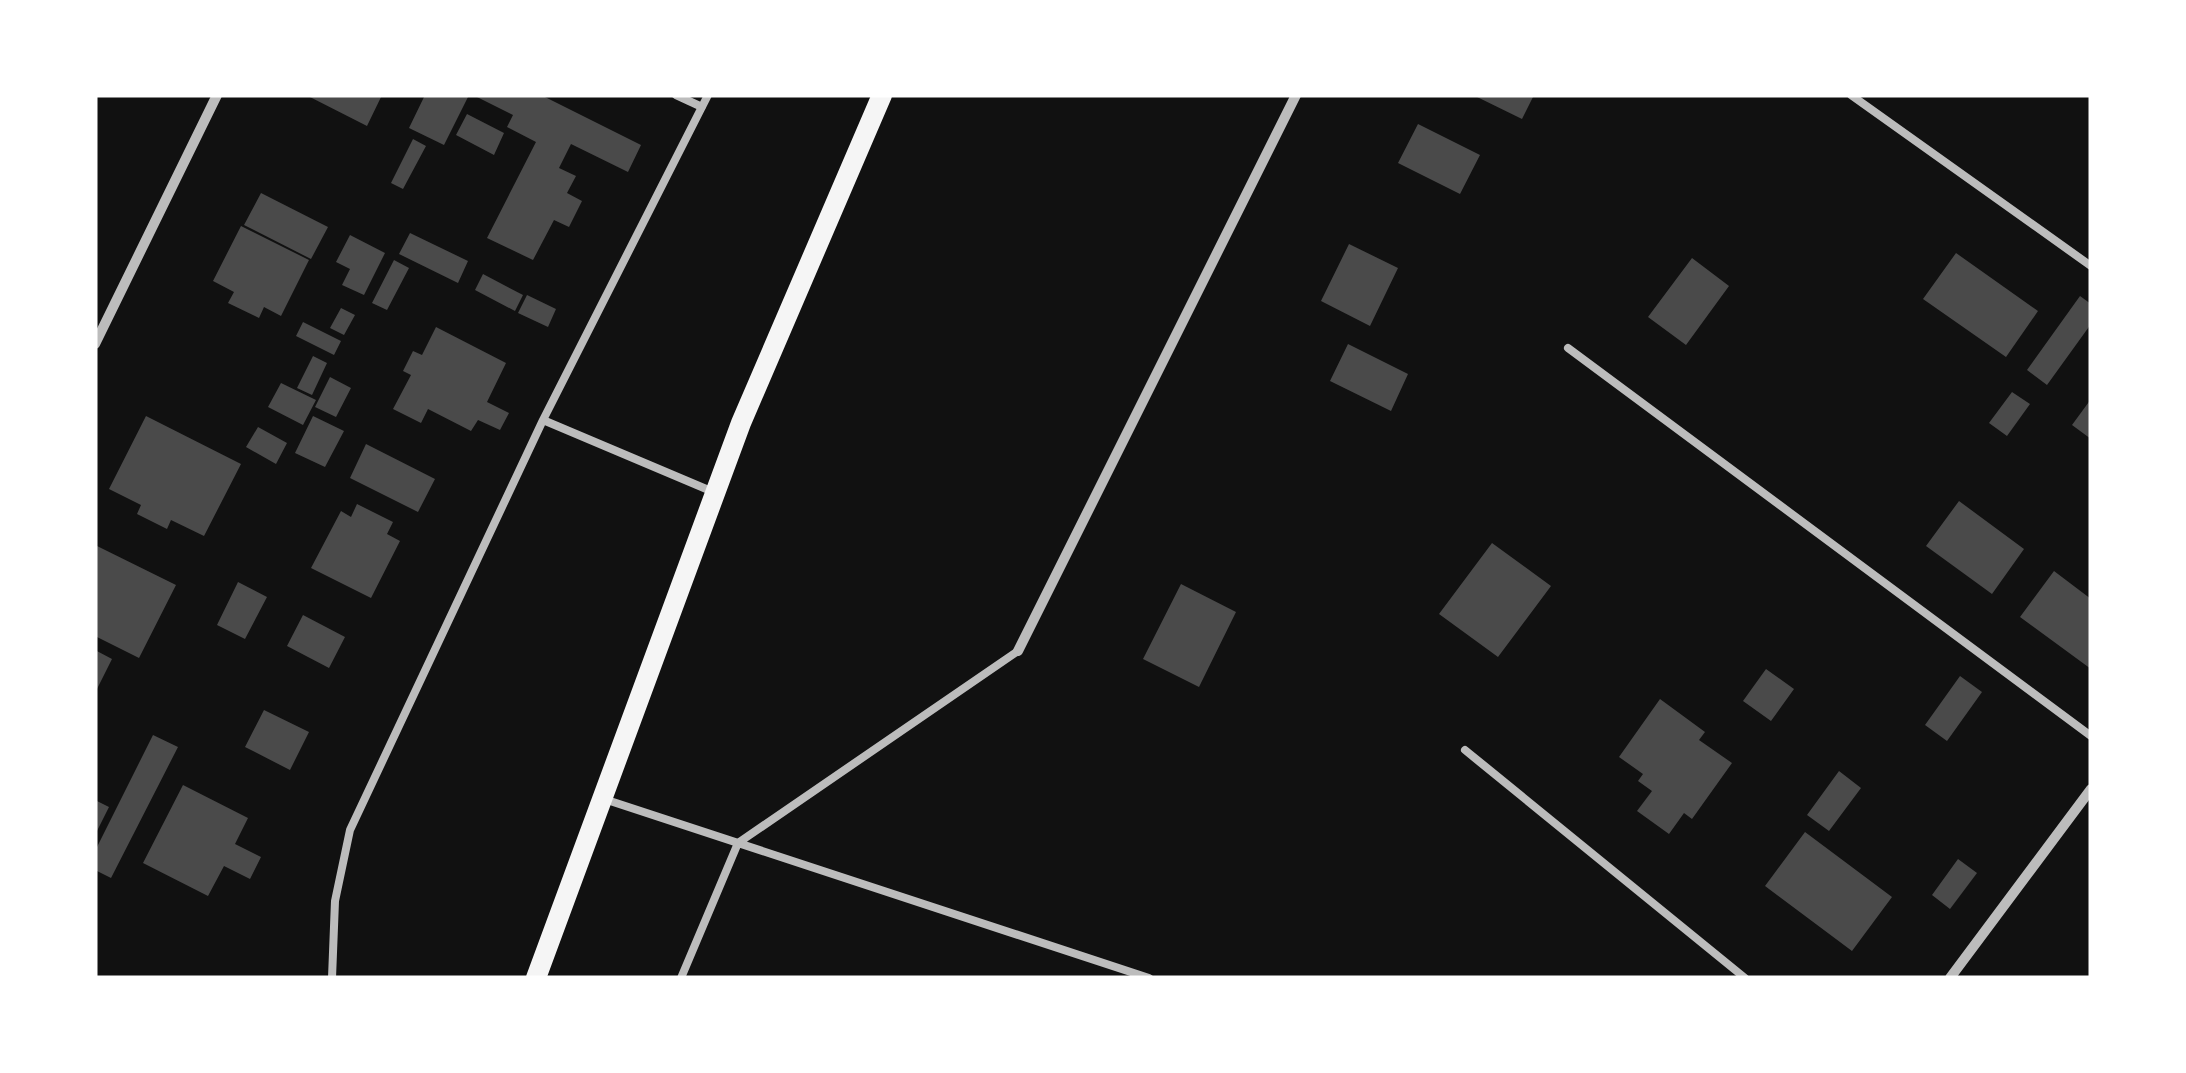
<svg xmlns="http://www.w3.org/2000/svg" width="2186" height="1073" font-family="'Sofia Sans Condensed',sans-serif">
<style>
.building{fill:#4a4a4a}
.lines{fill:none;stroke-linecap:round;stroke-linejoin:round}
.service{stroke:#bcbcbc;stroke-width:8}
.minor{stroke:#bcbcbc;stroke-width:10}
.secondary{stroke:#f5f5f5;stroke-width:20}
</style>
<rect width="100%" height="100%" fill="#111"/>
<path class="building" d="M306 95H382L367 126Z
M425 95H469L444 145 409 128Z
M473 95H541L641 145 628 172 571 144 559 168 576 176 567 193 582 201 569 227 554 220 533 260 487 238 536 142 507 127 513 115Z
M1473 95H1534L1522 119Z
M467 114 504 133 494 155 456 135Z
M1418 124 1480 155 1460 194 1398 163Z
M413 139 426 146 403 189 391 183Z
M261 193 328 227 311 259 244 225Z
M241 226 309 260 281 316 264 307 259 318 228 303 234 292 213 281Z
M410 233 468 261 458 283 399 254Z
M350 235 385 253 364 295 342 285 350 269 336 262Z
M1349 244 1398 268 1370 326 1321 301Z
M1956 253 2038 311 2006 357 1923 299Z
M1692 258 1729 286 1686 345 1648 317Z
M394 260 409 268 387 310 372 303Z
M483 274 523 295 515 311 475 290Z
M527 295 556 309 548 327 518 313Z
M2080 296 2091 304V324L2047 385 2027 370Z
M341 308 355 315 344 335 330 328Z
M303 322 341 341 334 355 296 336Z
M436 327 506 363 487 402 509 413 500 430 478 420 471 431 428 409 421 423 393 409 411 375 403 371 413 351 422 355Z
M1348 344 1408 374 1391 411 1330 381Z
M313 356 327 363 312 395 297 388Z
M330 377 351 388 336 417 315 407Z
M281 383 316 400 303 425 268 407Z
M2012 392 2030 404 2007 436 1989 423Z
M2091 399V439L2072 425Z
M146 416 241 464 204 536 171 520 167 529 137 514 141 505 109 489Z
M313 416 344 431 325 467 295 453Z
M258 427 287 443 276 464 246 447Z
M366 444 435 479 418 512 350 478Z
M1959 501 2024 549 1992 594 1926 546Z
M357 504 393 522 387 534 400 541 371 598 311 568 341 511 351 517Z
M1492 543 1551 586 1498 657 1439 614Z
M95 545 176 585 139 658 95 636Z
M2054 571 2091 599V669L2020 617Z
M238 582 267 597 245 639 217 625Z
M1181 584 1236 612 1199 687 1143 659Z
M303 615 345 637 329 668 287 646Z
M95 650 112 659 95 693Z
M1766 669 1794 689 1771 721 1743 701Z
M1960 676 1982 692 1947 741 1925 725Z
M1660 699 1705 732 1699 740 1732 763 1692 819 1684 813 1669 834 1637 811 1652 791 1638 781 1643 774 1619 757Z
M264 710 309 732 290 770 245 747Z
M153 735 178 747 111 878 95 870V851Z
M1839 771 1861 788 1829 831 1807 815Z
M183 785 248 818 235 844 261 857 250 879 224 866 208 896 143 863Z
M95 800 109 807 95 835Z
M1805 832 1892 897 1852 951 1765 886Z
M1958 859 1977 873 1950 909 1932 895Z"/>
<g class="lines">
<path class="service" d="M676 95 702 107
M1851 95 2091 266
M1568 348 2091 736
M543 420 711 491
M1465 750 1745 978
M604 799 1149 978
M332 978 335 901 350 830 543 420 708 95
M681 978 738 843 1018 651"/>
<path class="minor" d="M95 344 217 95
M1018 651 1296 95
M1950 978 2091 789"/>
<path class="secondary" d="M536 978 741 423 882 95"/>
</g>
<rect width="2186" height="1073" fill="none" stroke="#ffffff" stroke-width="195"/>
</svg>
